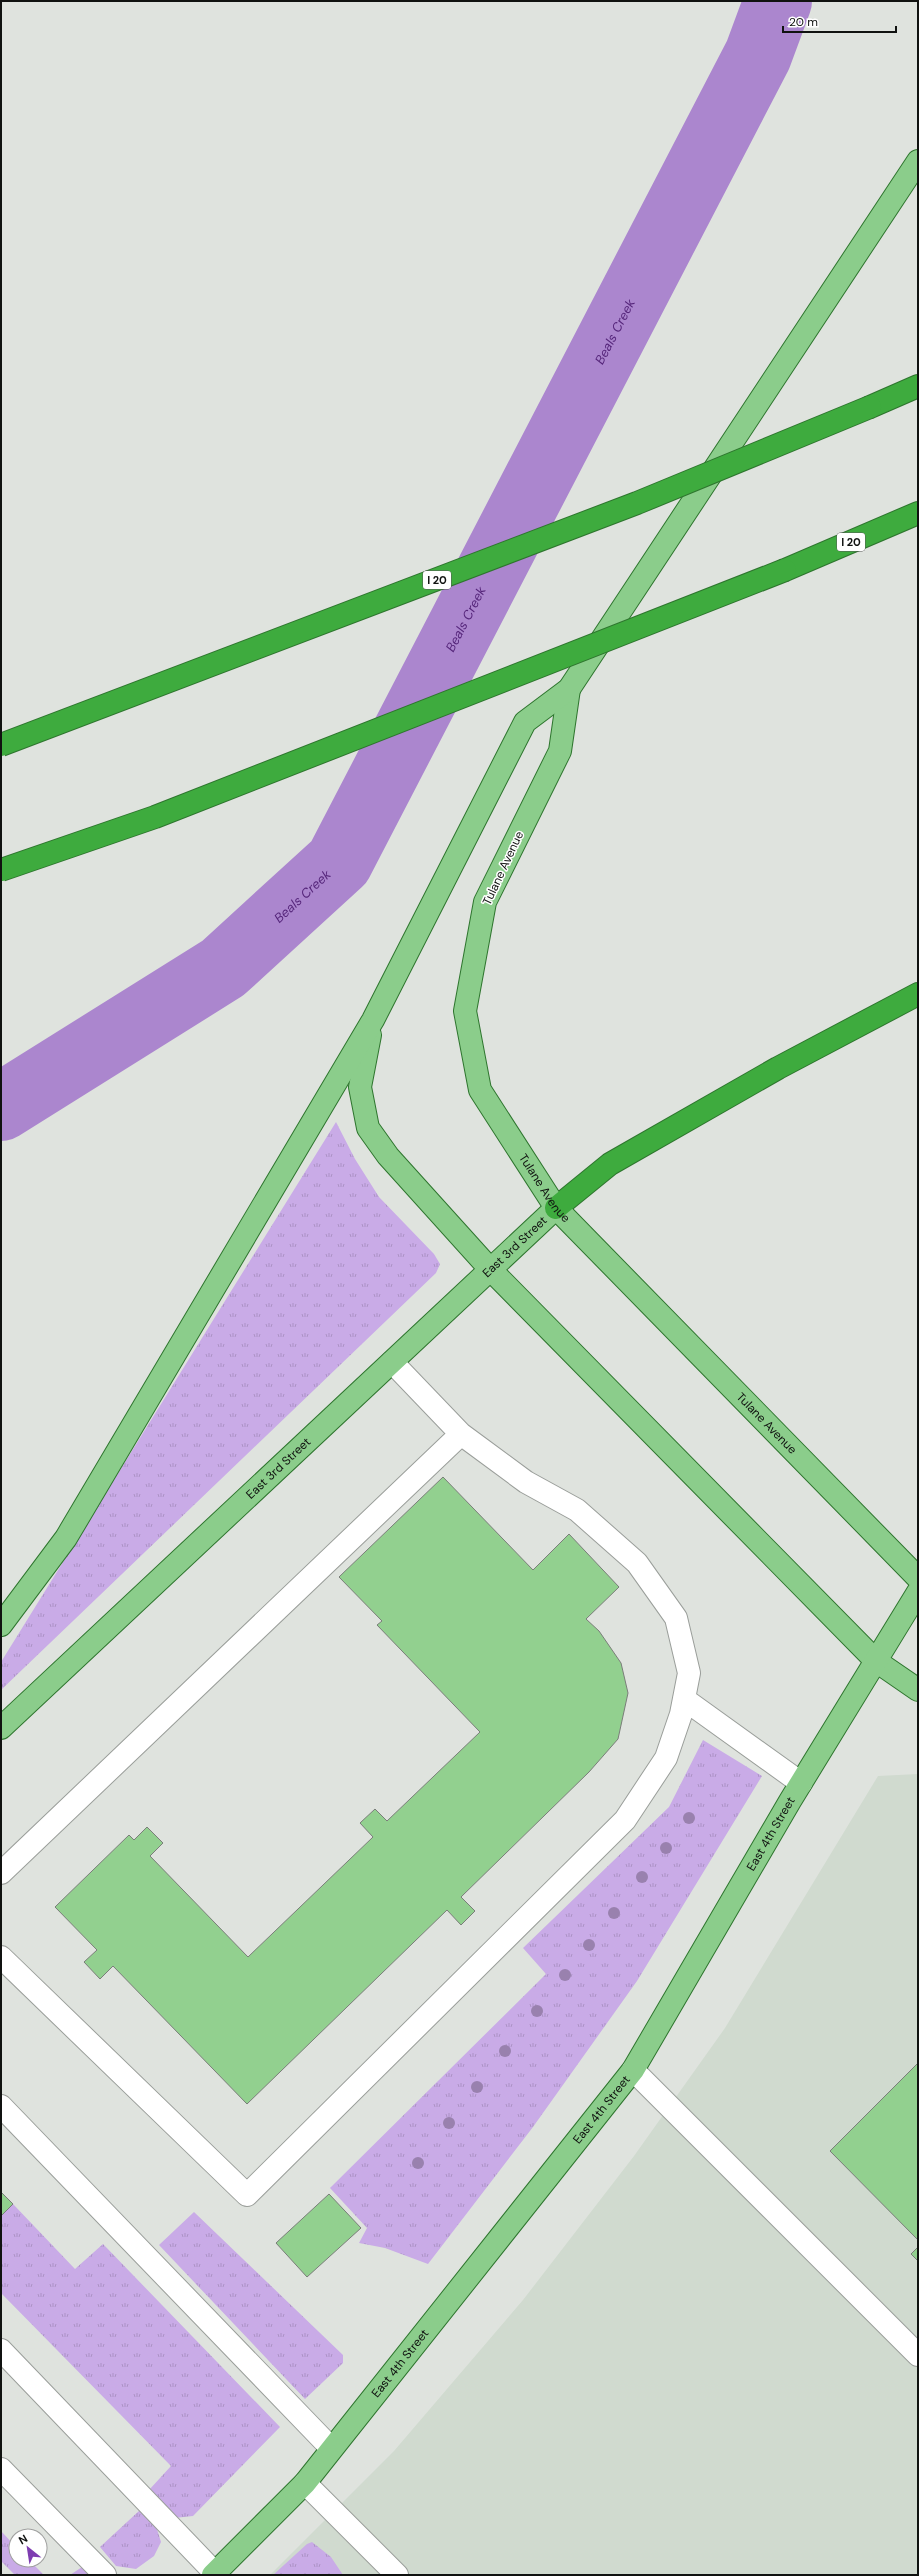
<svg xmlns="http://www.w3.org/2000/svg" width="919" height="2576" font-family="'DM Sans',sans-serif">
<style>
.built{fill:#d0dacf}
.grass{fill:url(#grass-tufts)}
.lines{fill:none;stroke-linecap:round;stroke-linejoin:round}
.river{stroke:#ab86ce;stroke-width:68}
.building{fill:#92d08f;stroke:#7a7e79}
.minor-casing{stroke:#9a9e9a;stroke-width:24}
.major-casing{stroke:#2e752e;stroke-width:24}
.highway-casing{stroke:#2e752e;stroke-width:24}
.minor{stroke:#fff;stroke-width:22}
.major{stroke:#8bcd8b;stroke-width:22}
.highway{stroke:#3eab3e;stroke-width:22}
.highway-bridge-casing{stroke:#2e752e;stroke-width:24;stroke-linecap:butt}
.highway-bridge{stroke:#3eab3e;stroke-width:22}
.tree{fill:#9981ae}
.labels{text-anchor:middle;stroke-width:3;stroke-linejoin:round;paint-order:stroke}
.shield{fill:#fff;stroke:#585958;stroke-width:1}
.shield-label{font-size:11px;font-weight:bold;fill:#101210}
.street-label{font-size:12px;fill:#101210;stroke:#fff}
.water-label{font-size:13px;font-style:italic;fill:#56267b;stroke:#fff}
</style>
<defs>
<pattern id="grass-tufts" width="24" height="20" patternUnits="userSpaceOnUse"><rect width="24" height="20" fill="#c9abe7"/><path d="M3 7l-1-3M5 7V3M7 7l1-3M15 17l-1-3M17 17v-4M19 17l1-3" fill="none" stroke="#ac92c5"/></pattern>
</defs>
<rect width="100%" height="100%" fill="#dfe3de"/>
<path class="built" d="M918 1774V2575H270L394 2451 523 2300 634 2156 725 2028 878 1776Z"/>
<path class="grass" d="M336 1122 355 1159 379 1197 434 1254 440 1264 436 1273 1 1690V1662Z
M703 1740 762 1776 637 1981 533 2127 428 2264 385 2248 359 2243 367 2228 330 2188 546 1974 523 1948 669 1807Z
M13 2204 75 2269 103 2244 280 2427 193 2516 174 2518 149 2490 171 2466 1 2293V2216Z
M194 2212 343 2355V2363L305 2399 159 2245Z
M140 2510 156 2526 161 2542 154 2556 136 2569 116 2566 100 2547Z
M1 2531 16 2547V2560H29L44 2575H15L1 2561Z
M312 2542 331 2557 343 2575H273L307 2544Z
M85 2565 94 2575H70Z"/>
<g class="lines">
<path class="river" id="s1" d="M1 1107 223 968 339 862 758 55 778 1"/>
</g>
<path class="building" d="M443 1477 533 1570 569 1534 619 1587 586 1619 599 1631 621 1663 628 1693 618 1739 589 1772 461 1897 475 1911 461 1925 447 1910 247 2104 113 1966 100 1979 84 1962 97 1950 55 1907 129 1835 134 1840 147 1827 163 1843 150 1856 248 1957 373 1837 360 1823 375 1809 387 1821 480 1732 377 1625 382 1621 339 1577Z
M918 2063V2240L830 2151Z
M1 2192 13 2204 1 2216Z
M329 2194 361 2228 307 2277 276 2243Z
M918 2247V2261L911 2254Z"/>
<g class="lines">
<g class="minor-casing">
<path id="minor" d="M684 1699 801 1783
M1 1873 461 1434
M1 1957 247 2195 625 1820 666 1758 681 1714 689 1673 676 1618 637 1563 577 1510 526 1482 461 1434 392 1362
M633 2070 918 2355
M1 2106 331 2448
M1 2350 215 2573
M1 2469 105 2575
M305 2483 397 2575"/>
</g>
<g class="major-casing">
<g id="major">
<path id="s2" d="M569 689 560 751 485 902 465 1011 480 1090 556 1208 918 1578"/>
<path d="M370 1035 360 1087 368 1128 388 1156 490 1269 876 1661 918 1690"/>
<path d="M1 1625 66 1538 373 1020 525 722 569 689 918 161"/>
<path id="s3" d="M1 1728 556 1208"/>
<path id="s4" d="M213 2575 305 2483 633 2070 790 1801 918 1592"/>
</g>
</g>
<g class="highway-casing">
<path id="highway" d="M870 407 918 386
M785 570 918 513
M556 1208 610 1164 778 1068 918 994"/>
</g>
<use href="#minor" class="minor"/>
<use href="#major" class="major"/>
<use href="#highway" class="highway"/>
<g class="highway-bridge-casing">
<path id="highway-bridge" d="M1 745 637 503 870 407
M1 870 155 817 785 570"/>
</g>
<use href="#highway-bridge" class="highway-bridge"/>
</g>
<g class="tree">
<circle cx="689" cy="1818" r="6"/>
<circle cx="666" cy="1848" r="6"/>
<circle cx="642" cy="1877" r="6"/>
<circle cx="614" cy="1913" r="6"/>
<circle cx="589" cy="1945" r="6"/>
<circle cx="565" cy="1975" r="6"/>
<circle cx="537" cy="2011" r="6"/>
<circle cx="505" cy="2051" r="6"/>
<circle cx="477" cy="2087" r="6"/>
<circle cx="449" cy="2123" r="6"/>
<circle cx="418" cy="2163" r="6"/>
</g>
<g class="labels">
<g class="shield">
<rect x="837" y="533" width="28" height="18" rx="3"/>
<rect x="423" y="571" width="28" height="18" rx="3"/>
</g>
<g class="shield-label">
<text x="851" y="546">I 20</text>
<text x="437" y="584">I 20</text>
</g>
<g class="street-label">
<text transform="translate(503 868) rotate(-65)" y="4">Tulane Avenue</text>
<text dy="4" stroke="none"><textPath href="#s2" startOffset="540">Tulane Avenue</textPath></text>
<text dy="4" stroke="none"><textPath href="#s3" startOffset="704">East 3rd Street</textPath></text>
<text dy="4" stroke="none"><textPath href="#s2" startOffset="864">Tulane Avenue</textPath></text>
<text dy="4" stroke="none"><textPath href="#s3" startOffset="380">East 3rd Street</textPath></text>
<text dy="4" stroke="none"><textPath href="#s4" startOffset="931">East 4th Street</textPath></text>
<text dy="4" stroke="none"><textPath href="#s4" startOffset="607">East 4th Street</textPath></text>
<text dy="4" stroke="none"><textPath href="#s4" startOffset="283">East 4th Street</textPath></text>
</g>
<g class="water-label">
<text dy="5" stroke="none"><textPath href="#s1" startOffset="1017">Beals Creek</textPath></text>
<text dy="5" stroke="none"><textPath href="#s1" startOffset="693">Beals Creek</textPath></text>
<text dy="5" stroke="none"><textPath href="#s1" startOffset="369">Beals Creek</textPath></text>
</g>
</g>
<rect width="919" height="2576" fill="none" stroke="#101210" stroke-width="4"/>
<g transform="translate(28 2548) rotate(330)"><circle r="19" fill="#ffffff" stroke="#9fa09f"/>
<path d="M0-3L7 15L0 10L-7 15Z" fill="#7e3db1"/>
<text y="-6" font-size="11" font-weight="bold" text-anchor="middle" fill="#101210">N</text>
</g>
<path d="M783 26v6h113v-6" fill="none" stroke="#101210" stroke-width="2"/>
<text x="789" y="26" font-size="12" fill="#101210" stroke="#ffffff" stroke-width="3" paint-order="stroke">20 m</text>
</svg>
